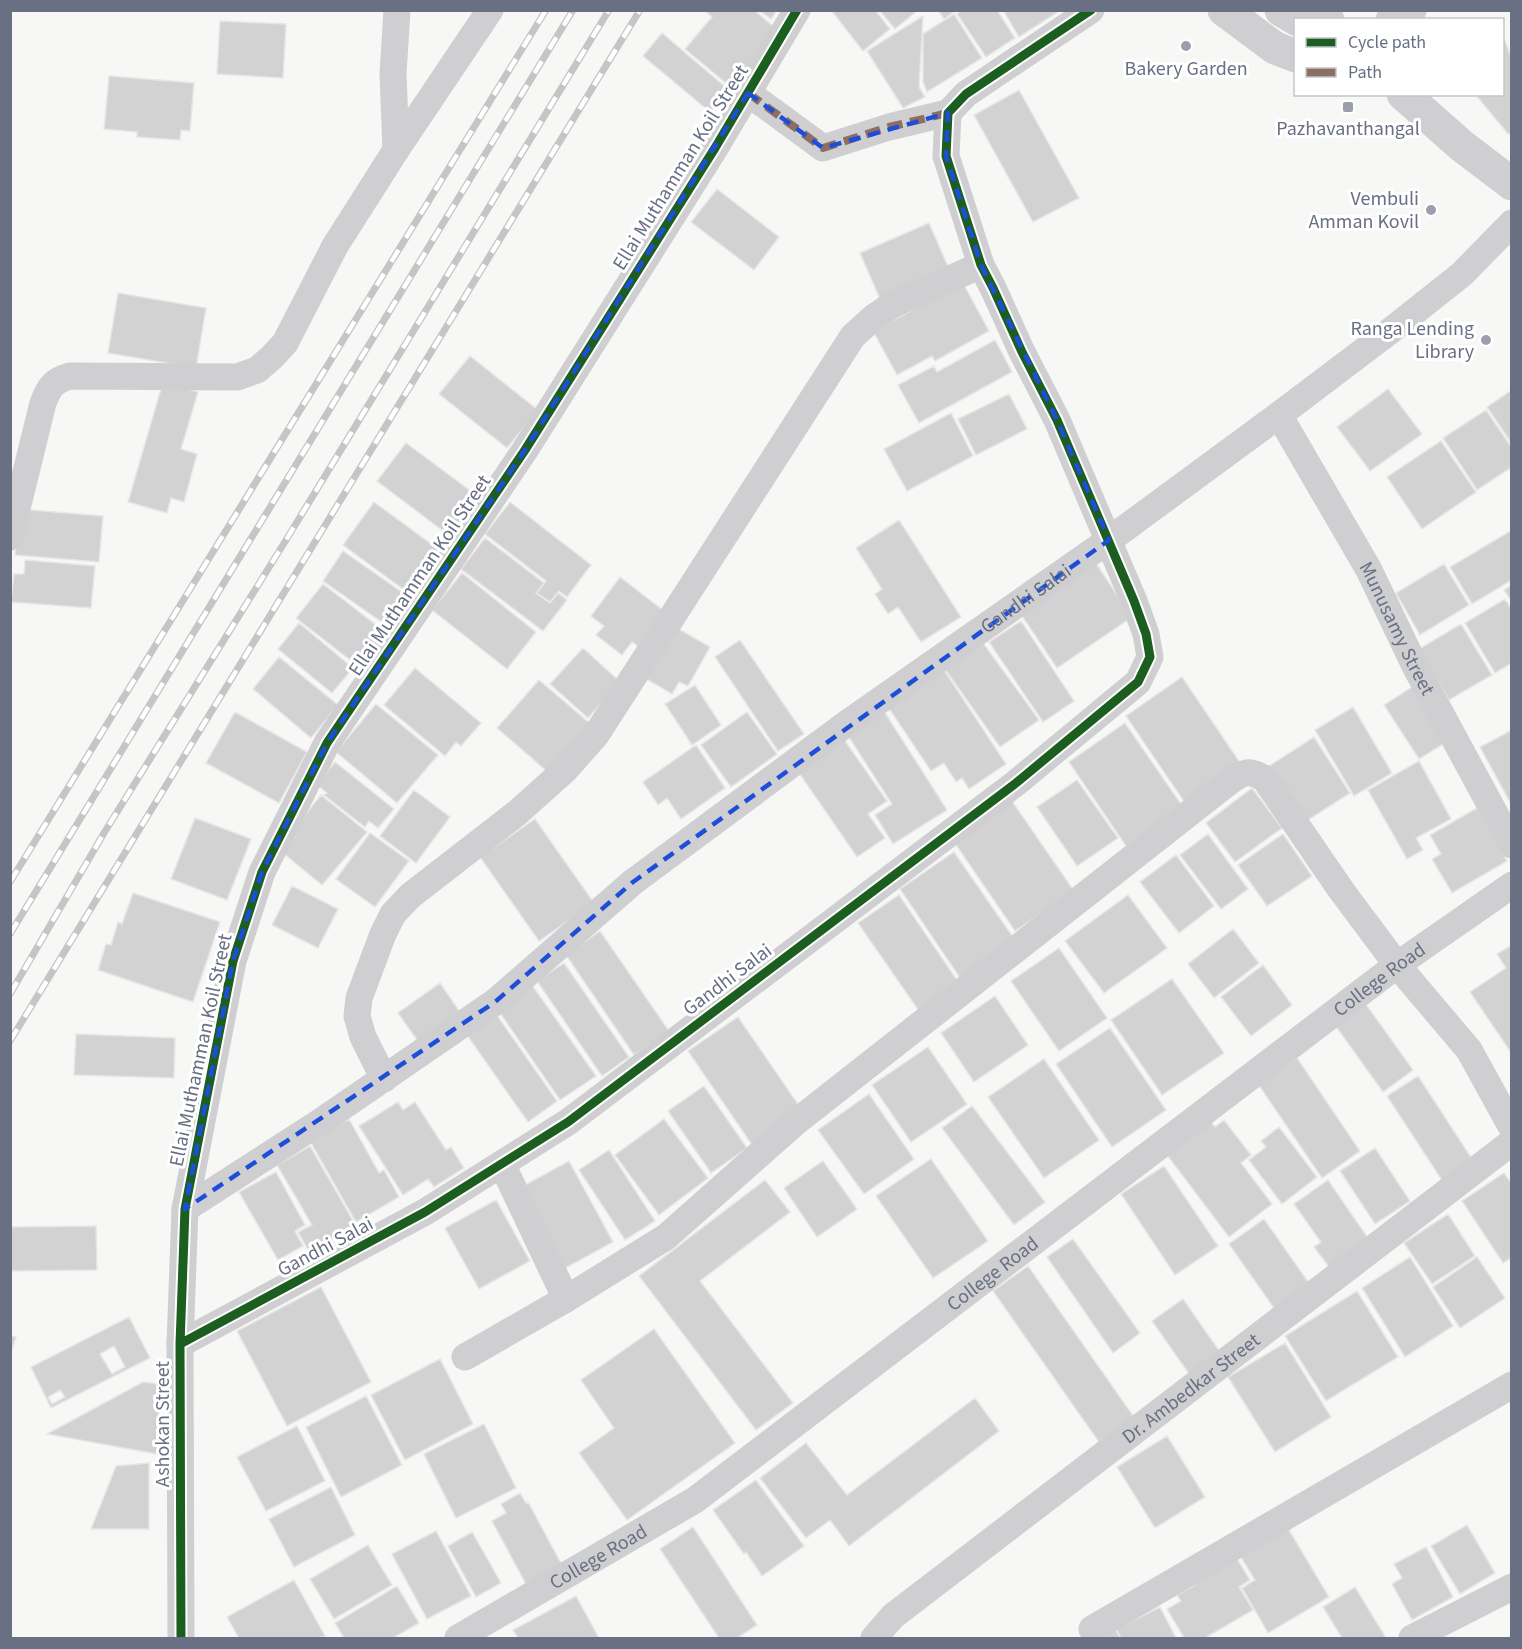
<svg xmlns="http://www.w3.org/2000/svg" width="1522" height="1649" font-family="'Source Sans 3',sans-serif">
<style>
.building{fill:#d2d2d3;stroke:#e6e6e6;stroke-width:1.5;fill-rule:evenodd}
.lines{fill:none;stroke-linecap:round;stroke-linejoin:round}
.minor{stroke:#cfcfd1;stroke-width:27}
.tertiary{stroke:#cfcfd1;stroke-width:33}
.rail-casing{stroke:#c5c5c6;stroke-width:7}
.rail{stroke:#fff;stroke-width:4.5;stroke-dasharray:14;stroke-linecap:butt}
.quiet{stroke:#8d6e63;stroke-width:8;stroke-dasharray:15 8;stroke-linecap:butt}
.cycleway-casing{stroke:#fff;stroke-width:13}
.cycleway{stroke:#1b5e20;stroke-width:9}
.marked{fill:none;stroke:#1d4ed8;stroke-width:4.5;stroke-dasharray:12 8;stroke-linejoin:round}
.poi-dot{fill:#9b9fac;stroke:#fff;stroke-width:2}
.labels{text-anchor:middle;stroke-width:6;stroke-linejoin:round;paint-order:stroke}
.poi-label{font-size:20px;fill:#697084;stroke:#fff}
.street-label{font-size:20px;fill:#697084;stroke:#fff}
</style>
<rect width="100%" height="100%" fill="#f7f7f6"/>
<path class="building" d="M704 10H754L781 33 733 89 685 49 712 17Z
M759 10H777L771 19Z
M831 10H875L890 29 863 51Z
M879 10H918L895 29Z
M938 10H956L944 19Z
M962 10H997L1015 38 986 57 957 14Z
M1003 10H1061L1019 37Z
M954 14 982 58 927 92 923 82V34Z
M923 16 919 87 925 97 903 108 867 51Z
M220 21 286 24 283 78 217 74Z
M662 33 729 90 710 112 643 56Z
M1505 41 1512 59V133L1508 134 1475 94H1502V42Z
M109 76 194 83 190 131 181 130 180 140 137 137V132L104 129Z
M1019 90 1079 198 1033 222 974 115Z
M717 189 779 237 754 270 691 222Z
M929 223 949 269 880 299 860 253Z
M963 283 989 331 935 361 932 356 897 375 873 331Z
M118 293 206 308 196 368 108 353Z
M995 340 1012 372 919 423 898 385 934 366 937 372Z
M470 356 538 410 507 448 439 394Z
M163 382 198 392 181 449 197 454 184 502 171 498 167 513 128 502Z
M1388 389 1422 434 1370 471 1337 427Z
M1512 390V444L1487 407Z
M1009 394 1027 429 976 455 958 419Z
M1486 410 1512 448V467L1477 490 1443 438Z
M951 413 973 456 907 491 884 449Z
M1441 441 1476 492 1422 529 1387 477Z
M406 443 480 498 451 537 377 481Z
M374 502 438 549 407 592 343 545Z
M510 502 591 565 567 597 559 591 550 602 537 593 546 581 485 534Z
M19 509 103 516 99 562 15 555Z
M899 520 961 617 921 642 898 607 888 614 875 594 882 589 856 548Z
M1512 530V580L1472 604 1450 567Z
M485 538 544 583 536 593 550 603 558 593 567 600 543 631 461 569Z
M343 551 406 595 386 625 323 581Z
M25 560 95 566 91 608 11 602 14 574H24Z
M1095 562 1132 617 1057 668 1020 613Z
M1444 564 1469 605 1420 635 1396 593Z
M462 573 536 632 507 669 432 610Z
M620 577 664 611 638 646 632 642 622 655 596 635 604 626 591 616Z
M323 584 389 635 363 670 296 618Z
M1512 585V602L1504 590Z
M1505 599 1512 610V663L1495 673 1465 623Z
M1021 621 1074 701 1043 722 989 642Z
M299 623 353 668 332 693 278 649Z
M1461 624 1492 675 1449 700 1419 649Z
M672 625 710 647 688 686 679 682 672 694 643 677Z
M978 636 1039 720 1000 747 940 662Z
M740 640 804 734 778 751 715 657Z
M583 648 620 682 588 718 550 684Z
M279 657 338 705 311 738 253 689Z
M415 668 481 723 461 746 456 742 445 756 384 705Z
M944 670 1006 764 969 789 962 778 956 782 944 763 931 771 888 707Z
M1182 677 1241 764 1185 803 1126 716Z
M539 680 593 726 550 774 497 728Z
M695 685 721 725 692 745 665 704Z
M1415 685 1450 740 1419 759 1384 705Z
M376 704 438 755 397 803 336 752Z
M1353 707 1392 773 1354 796 1315 730Z
M882 708 947 810 893 844 875 815 892 804 845 731Z
M235 712 307 752 279 803 206 763Z
M747 712 777 754 731 787 701 745Z
M1125 723 1185 810 1128 849 1069 762Z
M1512 730V806L1480 747Z
M1314 737 1350 793 1302 824 1266 768Z
M843 738 887 801 868 814 885 838 857 857 797 770Z
M696 745 725 788 681 819 667 798 658 805 643 782Z
M1419 761 1451 819 1416 838 1423 850 1407 859 1368 790Z
M335 762 394 809 378 828 369 821 365 827 324 795 327 793 317 785Z
M1077 780 1118 838 1077 866 1037 807Z
M1252 788 1282 828 1235 862 1206 823Z
M414 790 450 817 416 863 380 836Z
M321 795 367 832 322 885 282 852 296 835 292 831Z
M1012 801 1074 891 1015 931 954 842Z
M1477 808 1507 861 1452 893 1432 859 1441 854 1430 835Z
M195 818 251 839 227 900 171 879Z
M535 819 594 903 539 941 480 857Z
M370 833 409 861 375 907 336 879Z
M1208 834 1248 889 1221 909 1180 855Z
M1283 834 1312 876 1267 906 1238 865Z
M954 852 1015 940 960 978 900 889Z
M1176 855 1214 906 1179 933 1140 882Z
M292 886 338 909 318 948 272 925Z
M133 893 220 922 193 1002 98 970 106 944 111 945 118 922 122 924Z
M899 895 959 983 919 1011 858 923Z
M1128 895 1167 948 1104 993 1065 941Z
M1233 929 1259 963 1214 998 1188 964Z
M600 931 669 1031 634 1055 566 955Z
M1512 945V1054L1470 992 1506 968 1497 954Z
M1059 948 1107 1018 1059 1051 1011 981Z
M564 963 629 1057 602 1076 537 981Z
M1263 965 1292 1005 1251 1036 1221 997Z
M1172 979 1224 1053 1162 1095 1111 1020Z
M440 983 464 1018 422 1047 398 1013Z
M532 985 596 1076 560 1100 498 1010Z
M995 996 1028 1045 974 1082 941 1033Z
M1365 1003 1413 1070 1383 1092 1335 1025Z
M496 1014 557 1101 528 1122 467 1035Z
M738 1017 802 1110 752 1145 688 1051Z
M1110 1028 1166 1110 1112 1147 1056 1064Z
M76 1034 175 1038 174 1078 74 1075Z
M928 1047 967 1104 911 1142 872 1085Z
M1297 1058 1360 1151 1322 1178 1258 1084Z
M1044 1059 1099 1140 1044 1178 988 1097Z
M1418 1076 1474 1162 1443 1182 1387 1096Z
M704 1086 747 1148 711 1173 668 1111Z
M869 1094 914 1159 864 1194 818 1130Z
M398 1102 403 1110 415 1102 446 1150 451 1147 464 1168 434 1187 428 1179 403 1195 359 1126Z
M972 1106 1045 1202 1014 1225 942 1128Z
M349 1119 379 1173 384 1170 399 1197 356 1222 310 1141Z
M664 1119 708 1178 659 1215 615 1155Z
M1224 1120 1251 1155 1241 1163 1272 1204 1229 1237 1167 1155 1211 1122 1215 1127Z
M1279 1127 1317 1177 1282 1204 1249 1160 1266 1147 1261 1141Z
M310 1146 356 1226 326 1243 328 1246 311 1255 298 1232 312 1225 277 1165Z
M1375 1148 1410 1201 1375 1224 1340 1171Z
M609 1150 655 1221 625 1240 579 1170Z
M931 1159 988 1241 933 1278 876 1196Z
M569 1161 613 1242 560 1271 516 1190Z
M823 1161 857 1209 817 1237 784 1188Z
M1164 1166 1218 1246 1175 1275 1121 1194Z
M276 1172 305 1225 295 1231 303 1246 278 1260 239 1192Z
M1504 1173 1512 1184V1257L1503 1263 1462 1201Z
M765 1180 790 1212 700 1281 793 1403 756 1430 639 1276Z
M1328 1180 1368 1238 1329 1267 1314 1247 1321 1242 1294 1204Z
M496 1200 530 1261 479 1289 445 1228Z
M1448 1214 1475 1256 1432 1284 1404 1243Z
M1264 1219 1311 1286 1276 1311 1229 1244Z
M96 1226 97 1270 10 1271V1227Z
M1073 1239 1140 1333 1113 1353 1047 1257Z
M1410 1257 1453 1326 1405 1357 1362 1288Z
M1477 1257 1505 1298 1460 1328 1433 1287Z
M1028 1266 1134 1417 1099 1442 993 1291Z
M321 1287 371 1382 287 1426 237 1331Z
M1357 1291 1398 1357 1326 1401 1285 1336Z
M1183 1299 1225 1359 1194 1381 1152 1321Z
M129 1317 150 1358 51 1408 31 1367ZM114 1346 125 1367 112 1374 100 1354ZM60 1390 65 1397 52 1404 48 1397Z
M654 1329 735 1443 627 1520 579 1453 614 1428 581 1380Z
M10 1336 16 1337 10 1355Z
M1285 1343 1331 1417 1275 1452 1228 1377Z
M440 1359 473 1424 405 1460 371 1395Z
M143 1382 160 1384 157 1454 47 1434Z
M366 1396 402 1465 341 1497 306 1427Z
M975 1398 999 1431 849 1546 830 1520 806 1538 760 1478 806 1443 847 1495Z
M484 1424 516 1488 456 1518 424 1454Z
M297 1426 325 1481 266 1511 237 1457Z
M1167 1436 1205 1497 1155 1528 1117 1467Z
M149 1463V1529H91L116 1466Z
M756 1480 804 1546 762 1576 746 1552 744 1554 713 1510Z
M331 1487 355 1535 294 1567 269 1519Z
M520 1493 526 1503 528 1502 563 1567 527 1586 492 1521 506 1513 501 1504Z
M1286 1525 1329 1597 1268 1633 1242 1588 1255 1580 1239 1554Z
M1467 1525 1495 1573 1460 1594 1431 1546Z
M693 1527 757 1625 737 1638H719L660 1549Z
M436 1531 471 1596 427 1619 392 1554Z
M472 1532 501 1583 476 1597 448 1546Z
M368 1545 392 1585 334 1619 310 1579Z
M1426 1547 1453 1597 1412 1620 1392 1584 1402 1578 1394 1564Z
M1233 1552 1250 1580 1239 1587 1253 1610 1205 1638H1184L1167 1609 1181 1601 1177 1595 1192 1587Z
M294 1580 325 1636 319 1638H239L227 1617Z
M397 1586 419 1623 393 1638H344L335 1623Z
M1355 1587 1386 1638H1342L1323 1607Z
M576 1596 599 1638H518L513 1630Z
M1160 1607 1176 1638H1121L1116 1629Z
M1114 1626 1120 1638H1090Z"/>
<g class="lines">
<g class="minor">
<path d="M748 93 823 148 889 127 948 113"/>
<path d="M396 150 490 10"/>
<path id="s1" d="M1279 415 1369 570 1415 666 1512 845"/>
<path d="M10 537 43 403C49 387 53 381 70 376L237 377 257 370 271 358 285 343 335 246 396 150 393 74 397 10"/>
<path d="M384 1079 363 1037 357 1016 359 998 383 934 393 914 410 896 517 813 565 770 596 735 853 336 873 318 892 305 981 265"/>
<path d="M502 1164 566 1299 666 1237 796 1122 1229 782C1243 772 1249 769 1265 779L1341 890 1397 965 1469 1050 1512 1128"/>
<path id="s2" d="M185 1209 323 1120 495 1002 633 882 846 724 1109 540 1279 415 1394 328 1462 274 1512 223"/>
<path d="M180 1344 425 1212 568 1122 1016 783 1138 682 1150 657 1146 634 1134 601 1057 420 1022 352 993 288 981 265 946 156 948 113 966 94 1091 10"/>
<path d="M465 1357 566 1299"/>
<path d="M1092 1629 1512 1385"/>
<path d="M181 1638 180 1344 185 1209 233 961 262 872 327 743 525 450 715 148 797 10"/>
<path id="s3" d="M458 1638 695 1500 1397 965 1512 885"/>
<path id="s4" d="M874 1638 893 1616 1512 1142"/>
<path d="M1412 1638 1512 1587"/>
</g>
<path class="tertiary" d="M1224 10 1275 48 1296 56
M1281 10 1298 20
M1321 10 1328 20
M1392 20 1410 10
M1403 94 1462 146 1512 184"/>
<g class="rail-casing">
<path id="rail" d="M10 882 546 10
M10 934 573 10
M10 994 104 833 286 540 609 10
M10 1041 640 10"/>
</g>
<use href="#rail" class="rail"/>
<path class="quiet" d="M748 93 823 148 889 127 948 113"/>
<g class="cycleway-casing">
<path id="cycleway" d="M180 1344 425 1212 568 1122 1016 783 1138 682 1150 657 1146 634 1134 601 1057 420 1022 352 993 288 981 265 946 156 948 113 966 94 1091 10
M181 1638 180 1344 185 1209 233 961 262 872 327 743 525 450 715 148 797 10"/>
</g>
<use href="#cycleway" class="cycleway"/>
</g>
<path class="marked" d="M748 93 823 148 948 113 946 156 981 265 1057 420 1109 540 633 882 495 1002 185 1209 233 961 262 872 327 743 525 450Z"/>
<g class="poi-dot">
<circle cx="1186" cy="46" r="6"/>
<rect x="1342" y="101" width="12" height="12" rx="3"/>
<circle cx="1431" cy="210" r="6"/>
<circle cx="1486" cy="340" r="6"/>
</g>
<g class="labels">
<g class="poi-label">
<text x="1186" y="75">Bakery Garden</text>
<text x="1348" y="135">Pazhavanthangal</text>
<text x="1419" y="205" text-anchor="end">Vembuli<tspan x="1419" dy="23">Amman Kovil</tspan></text>
<text x="1474" y="335" text-anchor="end">Ranga Lending<tspan x="1474" dy="23">Library</tspan></text>
</g>
<g class="street-label">
<text transform="translate(680 167) rotate(-58)" y="7">Ellai Muthamman Koil Street</text>
<text transform="translate(419 575) rotate(-56)" y="7">Ellai Muthamman Koil Street</text>
<text dy="7" stroke="none"><textPath href="#s2" startOffset="1040">Gandhi Salai</textPath></text>
<text dy="7" stroke="none"><textPath href="#s1" startOffset="244">Munusamy Street</textPath></text>
<text transform="translate(727 979) rotate(-37)" y="7">Gandhi Salai</text>
<text dy="7" stroke="none"><textPath href="#s3" startOffset="1134">College Road</textPath></text>
<text transform="translate(200 1050) rotate(-78)" y="7">Ellai Muthamman Koil Street</text>
<text transform="translate(325 1246) rotate(-28)" y="7">Gandhi Salai</text>
<text dy="7" stroke="none"><textPath href="#s3" startOffset="648">College Road</textPath></text>
<text dy="7" stroke="none"><textPath href="#s4" startOffset="404">Dr. Ambedkar Street</textPath></text>
<text transform="translate(162 1424) rotate(-90)" y="7">Ashokan Street</text>
<text dy="7" stroke="none"><textPath href="#s3" startOffset="162">College Road</textPath></text>
</g>
</g>
<rect width="1522" height="1649" fill="none" stroke="#697084" stroke-width="24"/>
<rect x="1294" y="18" width="210" height="78" fill="#ffffff" stroke="#c3c6ce" stroke-width="1.5"/>
<rect x="1306" y="38" width="30" height="9" fill="#1b5e20" stroke="#c3c6ce" stroke-width="1.5"/>
<text x="1348" y="48" font-size="18" fill="#697084">Cycle path</text>
<rect x="1306" y="68" width="30" height="9" fill="#8d6e63" stroke="#c3c6ce" stroke-width="1.5"/>
<text x="1348" y="78" font-size="18" fill="#697084">Path</text>
</svg>
